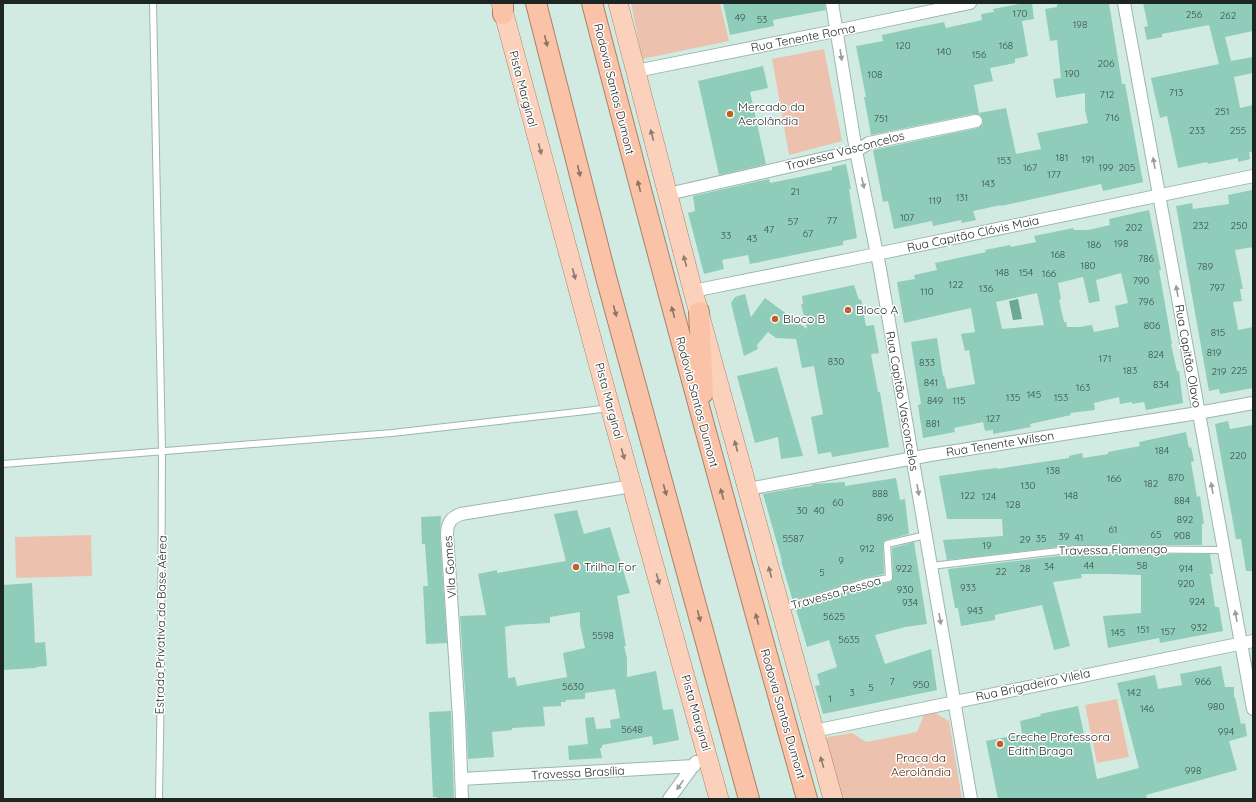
<svg xmlns="http://www.w3.org/2000/svg" width="1256" height="802" font-family="Quicksand,sans-serif">
<style>
.green{fill:#ecc2af}
.water{fill:#6da796}
.building{fill:#90ccba;fill-rule:evenodd}
.lines{fill:none;stroke-linecap:round;stroke-linejoin:round}
.service-casing{stroke:#9cb6ae;stroke-width:8}
.minor-casing{stroke:#9cb6ae;stroke-width:14}
.primary-casing{stroke:#ac8169;stroke-width:20}
.trunk-casing{stroke:#ac8169;stroke-width:22}
.service{stroke:#fff;stroke-width:6}
.minor{stroke:#fff;stroke-width:12}
.primary{stroke:#fbd1bc;stroke-width:19}
.trunk{stroke:#fac2a6;stroke-width:20}
.oneway{fill:#8b7464}
.oneway2{fill:#999d9c}
.oneway3{fill:#8c7c6f}
.poi-dot{fill:#c36027;stroke:#fff;stroke-width:1.5}
.labels{text-anchor:middle;stroke-width:3;stroke-linejoin:round;paint-order:stroke}
.number-label{font-size:10px;fill:#395048}
.street-label{font-size:12px;fill:#1c2622;stroke:#fff}
.poi-label{font-size:12px;fill:#1c2622;stroke:#fff;text-anchor:start}
.park-label{font-size:12px;fill:#4c1f05;stroke:#fff}
</style>
<rect width="100%" height="100%" fill="#d1ebe3"/>
<path class="green" d="M631 3H720L729 41 642 59Z
M824 49 842 141 789 155 772 59Z
M91 535 92 576 16 578 15 537Z
M1117 699 1129 757 1097 763 1085 705Z
M934 712 949 721 962 799H841L825 745 828 737 852 733 866 742 917 732 924 715Z"/>
<path class="water" d="M1018 299 1022 319 1013 320 1009 301Z"/>
<path class="building" d="M723 3H825L826 10 773 20 774 26 730 35Z
M1025 3H1032L1034 19 1022 21 1028 56 1015 59V63L990 68 993 81 974 85 979 113 1006 108 1016 154 1041 149 1037 133 1088 123 1085 110V93L1056 98 1053 79 1061 78 1057 40 1050 41 1045 9 1057 7V3H1109L1122 84H1125L1143 182 1103 191 1101 184 1001 206V205L973 211 976 220 962 223 961 220 933 226 932 221 894 229 888 201 883 202 873 150 978 128 983 124V119L979 114H974L871 135 864 97H866L856 46 883 41 882 35 914 28 944 22 946 28 982 20 981 14 994 12 993 9Z
M1143 3H1253V31L1225 37 1231 61 1253 57V73L1234 77 1240 108 1253 105V152H1249L1250 159 1238 162V158L1208 164 1207 162 1178 168 1167 116 1160 118 1151 78 1219 64 1209 25 1162 34V37L1147 40 1144 27 1148 26Z
M763 66 768 88 750 92 766 164 719 175 698 81Z
M846 164 851 189H849L851 202 857 238 843 241V245L750 264 748 255 722 260 724 269 704 274 688 213 695 211 693 196 769 179 770 183 800 177 832 170V167Z
M1252 190 1253 247 1235 250 1243 289H1240L1242 301 1233 302 1238 330 1253 327V388L1220 394 1219 389 1209 391 1176 206 1192 203 1193 209 1229 204 1228 195Z
M1149 210 1161 270H1159L1172 344H1171L1177 371H1179L1183 403 1146 410 1144 402 1132 404V402L1120 404 1119 397 1094 403 1095 410 1070 413 1071 415 1030 424 1031 427 993 434V430L985 431 983 422 954 428 955 432 923 438 918 405 921 404 911 342 937 338 943 376H944L947 389 975 384 969 350 965 351 961 334 975 332 971 308 904 323 897 282 915 279 914 275 937 270 935 263 986 252 985 250 1010 245 1011 247 1036 242 1034 236 1054 232 1073 228 1074 230H1088L1097 228 1110 225 1109 219ZM1121 273 1128 303 1115 306 1119 327 1094 332 1092 325 1079 327H1067L1066 322H1064L1059 300 1061 299 1058 283 1083 277 1089 303 1100 301 1096 280ZM1037 293 1044 325 1002 329 996 302Z
M854 285 859 300 861 299 866 326 874 325 879 353 871 354 878 392H880L889 447 832 457 831 452 818 454 811 417 823 414 814 366 802 368 796 339 776 338 768 332 757 345 758 349 744 356 731 303 735 297 745 294 751 317 765 298 807 329 801 304H803L802 296Z
M777 367 794 425 803 456 781 459 778 437 755 443 737 376Z
M1228 421 1230 429 1253 425V571H1246L1241 539H1236L1215 424Z
M1186 432 1189 448 1191 447 1194 461 1191 462 1197 497 1200 496 1204 524H1202V545H1076L947 560 943 540 1003 536 1002 519H947L939 476 981 470 997 468V469L1069 458V456L1082 453 1083 458 1108 454V452L1140 446 1139 442Z
M896 478 900 500 905 499 909 534 886 540 883 542 884 574 865 578 793 601 781 561H782L763 494 796 488 812 486V485L814 484 845 482V486Z
M577 510 584 534 610 527 630 593 617 596 626 646H624L627 658V677L656 671 663 710 673 709 679 740 653 745 652 736 602 745V748H600L602 758 569 760 568 746 588 744 585 718 594 717 596 729 611 728 610 720 620 718 615 689 585 693V699L566 700V702H561V706L543 707 545 726 512 728V730L492 732 494 757 468 759 465 692 460 616 486 615 478 574 497 570V573L566 561 554 514ZM580 612V625L585 648 563 653 567 677 517 686 515 677 508 678 505 627 513 625 550 623V617Z
M441 516 440 535 447 643 426 644 423 586H428L425 544H422L421 517Z
M914 542 927 624 905 627 875 635 885 664 931 649 937 690 823 714 815 686 820 685 817 674 837 667 829 640 807 647 796 609 867 586 891 582 893 578 892 548Z
M1076 554H1210L1213 574H1210L1215 607H1219L1223 631 1160 643 1159 638 1108 648 1103 616 1141 613V575L1111 574H1081L1082 578 1053 582 1070 646 1054 650 1042 605 995 615V620L961 626 958 608H955L948 569Z
M32 583 35 643 45 642 47 666 36 667V668L3 670V585Z
M1221 666 1225 687H1234V697H1235L1241 724 1245 723 1247 736 1229 741 1237 770 1146 795 1147 799H998L986 741 1022 734 1020 721 1041 716 1040 714 1078 706 1085 739 1089 738 1097 779 1139 768 1117 683 1155 675 1158 689 1182 685 1180 674Z
M451 711 454 799H437V797H433L429 712Z"/>
<g class="lines">
<g class="service-casing">
<path id="service" d="M153 3 162 450 161 679 159 799
M3 464 392 433 586 411 609 408
M931 566 1076 549 1223 550
M782 609 866 582 889 578 887 544 926 535"/>
</g>
<g class="minor-casing">
<path id="minor" d="M832 3 856 151 880 269 971 799
M1124 3 1253 709
M636 71 845 29 970 3
M668 194 856 151 869 143 976 121
M693 291 867 256 1253 176
M748 489 930 455 1198 413 1253 403
M814 731 1253 641
M461 779 694 766
M462 799 459 718 447 535C447 524 450 518 461 514L632 486
M669 799 696 762"/>
</g>
<g class="primary-casing">
<path id="primary" d="M501 3 610 407 719 799
M618 3 693 291 833 799"/>
</g>
<g class="trunk-casing">
<path id="trunk" d="M503 3V14
M536 3 606 277 749 799
M592 3C661 269 733 534 807 799
M699 312 703 393"/>
</g>
<use href="#service" class="service"/>
<use href="#minor" class="minor"/>
<use href="#primary" class="primary"/>
<use href="#trunk" class="trunk"/>
</g>
<defs><path id="oneway-solid" d="M-6-.8H1V-3.2L6.5 0L1 3.2V.8H-6Z"/></defs>
<g class="oneway">
<use href="#oneway-solid" transform="translate(546 41) rotate(76)"/>
<use href="#oneway-solid" transform="translate(579 171) rotate(76)"/>
<use href="#oneway-solid" transform="translate(639 186) rotate(-104)"/>
<use href="#oneway-solid" transform="translate(615 311) rotate(75)"/>
<use href="#oneway-solid" transform="translate(673 312) rotate(-105)"/>
<use href="#oneway-solid" transform="translate(665 490) rotate(75)"/>
<use href="#oneway-solid" transform="translate(722 494) rotate(-105)"/>
<use href="#oneway-solid" transform="translate(699 616) rotate(75)"/>
<use href="#oneway-solid" transform="translate(757 619) rotate(-105)"/>
</g>
<g class="oneway2">
<use href="#oneway-solid" transform="translate(841 55) rotate(81)"/>
<use href="#oneway-solid" transform="translate(1154 163) rotate(-100)"/>
<use href="#oneway-solid" transform="translate(863 183) rotate(78)"/>
<use href="#oneway-solid" transform="translate(1177 291) rotate(-100)"/>
<use href="#oneway-solid" transform="translate(1212 488) rotate(-100)"/>
<use href="#oneway-solid" transform="translate(918 490) rotate(80)"/>
<use href="#oneway-solid" transform="translate(1236 616) rotate(-100)"/>
<use href="#oneway-solid" transform="translate(940 619) rotate(81)"/>
<use href="#oneway-solid" transform="translate(680 785) rotate(125)"/>
</g>
<g class="oneway3">
<use href="#oneway-solid" transform="translate(652 135) rotate(-105)"/>
<use href="#oneway-solid" transform="translate(540 149) rotate(75)"/>
<use href="#oneway-solid" transform="translate(685 261) rotate(-105)"/>
<use href="#oneway-solid" transform="translate(574 274) rotate(75)"/>
<use href="#oneway-solid" transform="translate(736 446) rotate(-105)"/>
<use href="#oneway-solid" transform="translate(623 454) rotate(74)"/>
<use href="#oneway-solid" transform="translate(770 572) rotate(-105)"/>
<use href="#oneway-solid" transform="translate(658 579) rotate(74)"/>
<use href="#oneway-solid" transform="translate(822 762) rotate(-106)"/>
</g>
<g class="poi-dot">
<circle cx="730" cy="114" r="4"/>
<circle cx="848" cy="310" r="4"/>
<circle cx="775" cy="319" r="4"/>
<circle cx="576" cy="567" r="4"/>
<circle cx="1000" cy="744" r="4"/>
</g>
<g class="labels">
<g class="number-label">
<text x="1020" y="17">170</text>
<text x="1194" y="18">256</text>
<text x="1228" y="19">262</text>
<text x="740" y="21">49</text>
<text x="762" y="23">53</text>
<text x="1080" y="28">198</text>
<text x="903" y="49">120</text>
<text x="1006" y="49">168</text>
<text x="944" y="55">140</text>
<text x="979" y="58">156</text>
<text x="1106" y="67">206</text>
<text x="1072" y="77">190</text>
<text x="875" y="78">108</text>
<text x="1176" y="96">713</text>
<text x="1107" y="98">712</text>
<text x="1222" y="115">251</text>
<text x="1112" y="121">716</text>
<text x="881" y="122">751</text>
<text x="1197" y="134">233</text>
<text x="1238" y="134">255</text>
<text x="1062" y="161">181</text>
<text x="1088" y="163">191</text>
<text x="1004" y="164">153</text>
<text x="1030" y="171">167</text>
<text x="1106" y="171">199</text>
<text x="1127" y="171">205</text>
<text x="1054" y="178">177</text>
<text x="988" y="187">143</text>
<text x="795" y="195">21</text>
<text x="962" y="201">131</text>
<text x="935" y="204">119</text>
<text x="907" y="221">107</text>
<text x="832" y="224">77</text>
<text x="793" y="225">57</text>
<text x="1201" y="229">232</text>
<text x="1239" y="229">250</text>
<text x="1134" y="231">202</text>
<text x="769" y="233">47</text>
<text x="808" y="237">67</text>
<text x="726" y="239">33</text>
<text x="752" y="242">43</text>
<text x="1121" y="247">198</text>
<text x="1094" y="248">186</text>
<text x="1058" y="258">168</text>
<text x="1146" y="262">786</text>
<text x="1088" y="269">180</text>
<text x="1205" y="270">789</text>
<text x="1002" y="276">148</text>
<text x="1026" y="276">154</text>
<text x="1049" y="277">166</text>
<text x="1141" y="284">790</text>
<text x="956" y="288">122</text>
<text x="1217" y="291">797</text>
<text x="986" y="292">136</text>
<text x="927" y="295">110</text>
<text x="1146" y="305">796</text>
<text x="1152" y="329">806</text>
<text x="1218" y="336">815</text>
<text x="1214" y="356">819</text>
<text x="1156" y="358">824</text>
<text x="1105" y="362">171</text>
<text x="836" y="365">830</text>
<text x="927" y="366">833</text>
<text x="1130" y="374">183</text>
<text x="1239" y="374">225</text>
<text x="1219" y="375">219</text>
<text x="931" y="386">841</text>
<text x="1161" y="388">834</text>
<text x="1083" y="391">163</text>
<text x="1034" y="398">145</text>
<text x="1013" y="401">135</text>
<text x="1061" y="401">153</text>
<text x="935" y="404">849</text>
<text x="959" y="404">115</text>
<text x="993" y="422">127</text>
<text x="933" y="427">881</text>
<text x="1162" y="454">184</text>
<text x="1238" y="459">220</text>
<text x="1053" y="474">138</text>
<text x="1176" y="481">870</text>
<text x="1114" y="482">166</text>
<text x="1151" y="487">182</text>
<text x="1028" y="489">130</text>
<text x="880" y="497">888</text>
<text x="968" y="499">122</text>
<text x="1071" y="499">148</text>
<text x="989" y="500">124</text>
<text x="1182" y="504">884</text>
<text x="838" y="506">60</text>
<text x="1013" y="508">128</text>
<text x="802" y="514">30</text>
<text x="819" y="514">40</text>
<text x="885" y="521">896</text>
<text x="1185" y="523">892</text>
<text x="1113" y="533">61</text>
<text x="1156" y="538">65</text>
<text x="1182" y="539">908</text>
<text x="1064" y="540">39</text>
<text x="1079" y="541">41</text>
<text x="793" y="542">5587</text>
<text x="1041" y="542">35</text>
<text x="1025" y="543">29</text>
<text x="987" y="549">19</text>
<text x="867" y="552">912</text>
<text x="841" y="564">9</text>
<text x="1089" y="569">44</text>
<text x="1142" y="569">58</text>
<text x="1049" y="570">34</text>
<text x="904" y="572">922</text>
<text x="1025" y="572">28</text>
<text x="1186" y="572">914</text>
<text x="1001" y="575">22</text>
<text x="822" y="576">5</text>
<text x="1186" y="587">920</text>
<text x="968" y="591">933</text>
<text x="905" y="593">930</text>
<text x="1197" y="605">924</text>
<text x="910" y="606">934</text>
<text x="975" y="614">943</text>
<text x="834" y="620">5625</text>
<text x="1199" y="631">932</text>
<text x="1143" y="633">151</text>
<text x="1168" y="635">157</text>
<text x="1118" y="636">145</text>
<text x="603" y="639">5598</text>
<text x="849" y="643">5635</text>
<text x="892" y="685">7</text>
<text x="1203" y="685">966</text>
<text x="921" y="688">950</text>
<text x="573" y="690">5630</text>
<text x="871" y="691">5</text>
<text x="852" y="696">3</text>
<text x="1134" y="696">142</text>
<text x="830" y="702">1</text>
<text x="1216" y="710">980</text>
<text x="1147" y="712">146</text>
<text x="632" y="733">5648</text>
<text x="1226" y="735">994</text>
<text x="1193" y="774">998</text>
</g>
<g class="street-label">
<text transform="translate(803 38) rotate(-11)" y="4">Rua Tenente Roma</text>
<text transform="translate(523 89) rotate(75)" y="4">Pista Marginal</text>
<text transform="translate(614 89) rotate(76)" y="4">Rodovia Santos Dumont</text>
<text transform="translate(845 151) rotate(-15)" y="4">Travessa Vasconcelos</text>
<text transform="translate(973 234) rotate(-12)" y="4">Rua Capitão Clóvis Maia</text>
<text transform="translate(1188 356) rotate(80)" y="4">Rua Capitão Olavo</text>
<text transform="translate(609 401) rotate(75)" y="4">Pista Marginal</text>
<text transform="translate(902 401) rotate(80)" y="4">Rua Capitão Vasconcelos</text>
<text transform="translate(697 402) rotate(75)" y="4">Rodovia Santos Dumont</text>
<text transform="translate(1000 444) rotate(-9)" y="4">Rua Tenente Wilson</text>
<text transform="translate(1113 550) rotate(-1)" y="4">Travessa Flamengo</text>
<text transform="translate(450 567) rotate(-94)" y="4">Vila Gomes</text>
<text transform="translate(836 593) rotate(-16)" y="4">Travessa Pessoa</text>
<text transform="translate(161 625) rotate(-89)" y="4">Estrada Privativa da Base Aérea</text>
<text transform="translate(1033 685) rotate(-12)" y="4">Rua Brigadeiro Vilela</text>
<text transform="translate(696 713) rotate(74)" y="4">Pista Marginal</text>
<text transform="translate(783 714) rotate(74)" y="4">Rodovia Santos Dumont</text>
<text transform="translate(578 773) rotate(-3)" y="4">Travessa Brasília</text>
</g>
<g class="poi-label">
<text x="738" y="111">Mercado da<tspan x="738" dy="14">Aerolândia</tspan></text>
<text x="856" y="314">Bloco A</text>
<text x="783" y="323">Bloco B</text>
<text x="584" y="571">Trilha For</text>
<text x="1008" y="741">Creche Professora<tspan x="1008" dy="14">Edith Braga</tspan></text>
</g>
<g class="park-label">
<text x="921" y="762">Praça da<tspan x="921" dy="14">Aerolândia</tspan></text>
</g>
</g>
<rect width="1256" height="802" fill="none" stroke="#1c2622" stroke-width="8"/>
</svg>
